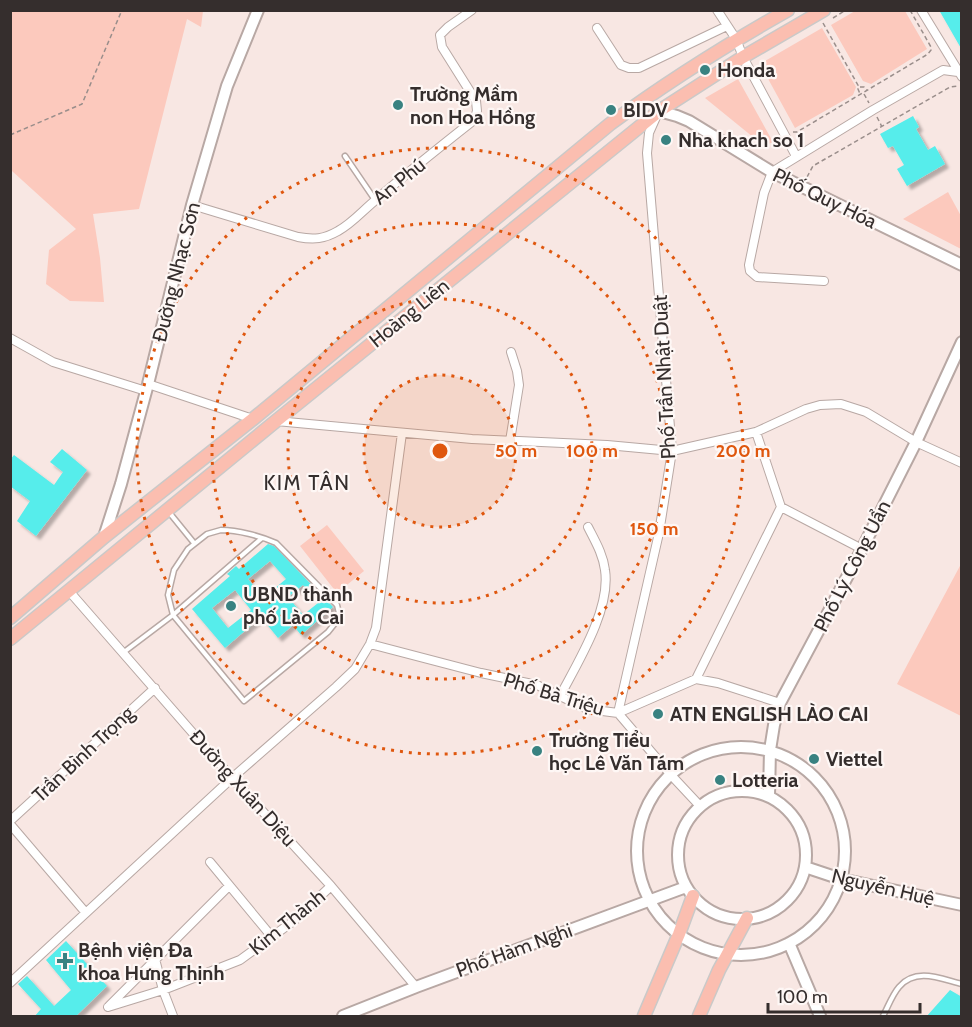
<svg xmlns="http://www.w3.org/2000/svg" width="972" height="1027" font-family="Cabin,sans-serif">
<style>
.green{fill:#fcc9bd}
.building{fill:#56edeb;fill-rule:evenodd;filter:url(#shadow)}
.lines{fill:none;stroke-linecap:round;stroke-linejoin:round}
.lane-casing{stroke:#b8a8a4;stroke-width:7}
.street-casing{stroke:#b8a8a4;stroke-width:10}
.secondary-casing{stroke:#b8a8a4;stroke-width:14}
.primary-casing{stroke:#cac9c8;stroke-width:15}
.path{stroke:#9a8e8b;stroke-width:1.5;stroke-dasharray:4.5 3;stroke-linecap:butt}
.lane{stroke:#fff;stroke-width:4}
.street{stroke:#fff;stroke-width:8}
.secondary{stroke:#fff;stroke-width:10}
.primary{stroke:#fbbeb0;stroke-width:12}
.ring{fill:none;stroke:#df570e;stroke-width:3;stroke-dasharray:3 6}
.poi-dot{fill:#398281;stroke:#fef7f5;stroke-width:2}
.labels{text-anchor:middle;stroke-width:4.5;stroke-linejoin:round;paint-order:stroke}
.poi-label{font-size:20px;font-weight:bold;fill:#352e2d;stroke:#fef7f5;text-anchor:start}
.street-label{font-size:20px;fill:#352e2d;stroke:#fef7f5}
.neighbourhood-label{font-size:21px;letter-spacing:1.5px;fill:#352e2d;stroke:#fef7f5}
.centre{fill:#df570e;stroke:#fef7f5;stroke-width:3}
.ring-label{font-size:18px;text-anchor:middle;font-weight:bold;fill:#df570e;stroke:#fef7f5;stroke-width:4.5;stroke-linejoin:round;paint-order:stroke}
</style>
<defs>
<filter id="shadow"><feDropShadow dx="4" dy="4" stdDeviation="1.5" flood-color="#0004"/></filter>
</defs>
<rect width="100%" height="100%" fill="#f8e7e3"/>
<path class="green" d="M11 10 203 11 201 27 187 19 139 209 93 214 100 258 104 302 70 301 46 284 49 250 76 229 12 171 11 172Z
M855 11H905L927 49 871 84 863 81 831 25Z
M822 28 856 87 853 95 795 128 760 64Z
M738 79 773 142 764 146 705 98Z
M948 192 961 216V249L903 219Z
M327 525 364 571 337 593 300 546Z
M961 564 962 716H961L897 684Z"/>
<path class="building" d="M939 10H962V50Z
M913 116 919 127 916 129 928 150 935 146 945 164 907 186 897 169 904 165 893 146 888 148 880 134Z
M62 449 87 470 36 536 17 521 30 501 10 486V460L14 455 54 485 63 472 50 462Z
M268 544 274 546 333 607 301 635 293 625 278 638 261 617 225 648 192 609 230 576 227 574 236 566 239 569ZM270 561 286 579 263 598 248 579ZM303 585 318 603 303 615 288 597ZM235 590 251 610 228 628 212 608Z
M66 941 107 986 75 1017H34L41 1009 18 984 27 976 54 1006 71 990 46 960Z
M950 990 962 997V1017H926Z"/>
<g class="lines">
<g class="lane-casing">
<path id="lane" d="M345 156 375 200
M168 511 194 543
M221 530C238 530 260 536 276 543L337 605 340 617 328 632 244 701 173 615 168 595 174 570 188 549 207 534Z
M124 652 173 615 262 538
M883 1016C888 1007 892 995 899 987 916 967 941 979 962 984"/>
</g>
<g class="street-casing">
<path id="street" d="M717 10 736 39 743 57 796 156
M921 10 962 77
M597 28 621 65 629 68H639L727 26
M192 205 298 237C314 240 324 239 338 231 353 223 364 209 377 199 408 172 441 146 474 120L477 111 476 101 442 47 440 35 448 27 472 10
M824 281 757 277 750 271 749 265 764 193 772 172 873 110 943 70 958 72 962 70
M10 338 53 362 146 391
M148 384 253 419
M276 421 472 439 607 445 672 451 756 432 806 409 820 405 841 404 866 412 916 442 962 463
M510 441 519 385 517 371 511 352
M781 507 862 549
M69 591 232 778 331 886 416 987
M370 644 481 673 537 685 587 709 618 713 671 775 700 806
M696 679 781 507 756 432
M560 696C578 662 611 609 605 570 603 554 595 541 588 527
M618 713 659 533 672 451 647 153 649 133 657 115
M618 713 696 679 718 683 780 703
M10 821 155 688
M10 824 86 913
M210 862 272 937
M155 959 163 990 173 1016
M10 983 232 778 336 687 355 669 370 644 376 628 402 433
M109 1006 229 886
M108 1007 163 990 240 960 295 920 331 886"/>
</g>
<g class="secondary-casing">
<path id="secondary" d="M659 111 677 116 689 121 772 172 962 265
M104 537 121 484 148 384 192 205 227 86 258 10
M637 851a104 104 0 1 1 208 0a104 104 0 1 1-208 0Z
M678 855a64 64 0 1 1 128 0a64 64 0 1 1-128 0Z
M769 796 770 750 774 725 780 703 862 549 916 442 962 342
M805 867 841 879 962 905
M789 943 820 1016
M343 1016 416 987 686 887"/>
</g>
<g class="primary-casing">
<path id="primary" d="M10 618 104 537 253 419 610 124C667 82 726 45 788 10
M10 639 276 421 659 111 743 57 824 10
M644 1016 679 934 693 896
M699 1016 719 970 747 918"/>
</g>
<path class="path" d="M833 18 846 10
M823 23 859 87 858 89 860 94
M860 87H864L867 91
M864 94 869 103
M877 117 882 127
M793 132H797L928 54 931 50V47L910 10
M10 135 82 104 122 10
M807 177 813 166 950 87 958 86"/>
<use href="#lane" class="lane"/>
<use href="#street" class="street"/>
<use href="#secondary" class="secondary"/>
<use href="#primary" class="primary"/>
</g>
<circle cx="440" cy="451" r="76" fill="#df570e" fill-opacity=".12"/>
<g class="ring">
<circle cx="440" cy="451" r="76"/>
<circle cx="440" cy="451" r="152"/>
<circle cx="440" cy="451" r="228"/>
<circle cx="440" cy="451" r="303"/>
</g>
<g class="poi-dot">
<circle cx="705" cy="70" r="6"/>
<circle cx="398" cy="105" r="6"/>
<circle cx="611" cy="110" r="6"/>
<circle cx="666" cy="140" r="6"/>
<circle cx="231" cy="606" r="6"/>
<circle cx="658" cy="714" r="6"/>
<circle cx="537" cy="751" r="6"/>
<circle cx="814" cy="759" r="6"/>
<circle cx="720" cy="780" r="6"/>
<path d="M62 952h6v6h6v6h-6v6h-6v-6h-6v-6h6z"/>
</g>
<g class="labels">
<g class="poi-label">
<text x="717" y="77">Honda</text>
<text x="410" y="101">Trường Mầm<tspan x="410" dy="23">non Hoa Hồng</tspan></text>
<text x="623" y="117">BIDV</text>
<text x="678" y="147">Nha khach so 1</text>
<text x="243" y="601">UBND thành<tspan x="243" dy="23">phố Lào Cai</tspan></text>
<text x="670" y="721">ATN ENGLISH LÀO CAI</text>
<text x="549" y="747">Trường Tiểu<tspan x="549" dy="23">học Lê Văn Tám</tspan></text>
<text x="826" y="766">Viettel</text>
<text x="732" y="787">Lotteria</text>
<text x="78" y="957">Bệnh viện Đa<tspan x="78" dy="23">khoa Hưng Thịnh</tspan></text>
</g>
<g class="street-label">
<text transform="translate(399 181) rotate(-39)" y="7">An Phú</text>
<text transform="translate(825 198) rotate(26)" y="7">Phố Quy Hóa</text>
<text transform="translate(176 272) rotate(-76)" y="7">Đường Nhạc Sơn</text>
<text transform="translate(409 313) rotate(-39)" y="7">Hoàng Liên</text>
<text transform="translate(664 377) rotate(-93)" y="7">Phố Trần Nhật Duật</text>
<text transform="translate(852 566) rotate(-63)" y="7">Phố Lý Công Uẩn</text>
<text transform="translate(554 694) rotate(17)" y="7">Phố Bà Triệu</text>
<text transform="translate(83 754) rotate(-43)" y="7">Trần Bình Trọng</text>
<text transform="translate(243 788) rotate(48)" y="7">Đường Xuân Diệu</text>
<text transform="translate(883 887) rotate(13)" y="7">Nguyễn Huệ</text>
<text transform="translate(287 922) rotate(-39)" y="7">Kim Thành</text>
<text transform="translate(514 950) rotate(-20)" y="7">Phố Hàm Nghi</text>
</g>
<g class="neighbourhood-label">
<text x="307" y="490">KIM TÂN</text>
</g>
</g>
<circle cx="440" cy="451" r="9" class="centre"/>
<g class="ring-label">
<text x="516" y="457">50 m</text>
<text x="592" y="457">100 m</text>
<text x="743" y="457">200 m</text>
<text x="654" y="535">150 m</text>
</g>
<rect width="972" height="1027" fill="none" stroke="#352e2d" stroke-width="24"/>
<path d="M768 1003v9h152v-9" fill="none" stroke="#352e2d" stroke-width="3"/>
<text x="777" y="1003" font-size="18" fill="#352e2d" stroke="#fef7f5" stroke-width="4.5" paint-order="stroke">100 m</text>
</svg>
